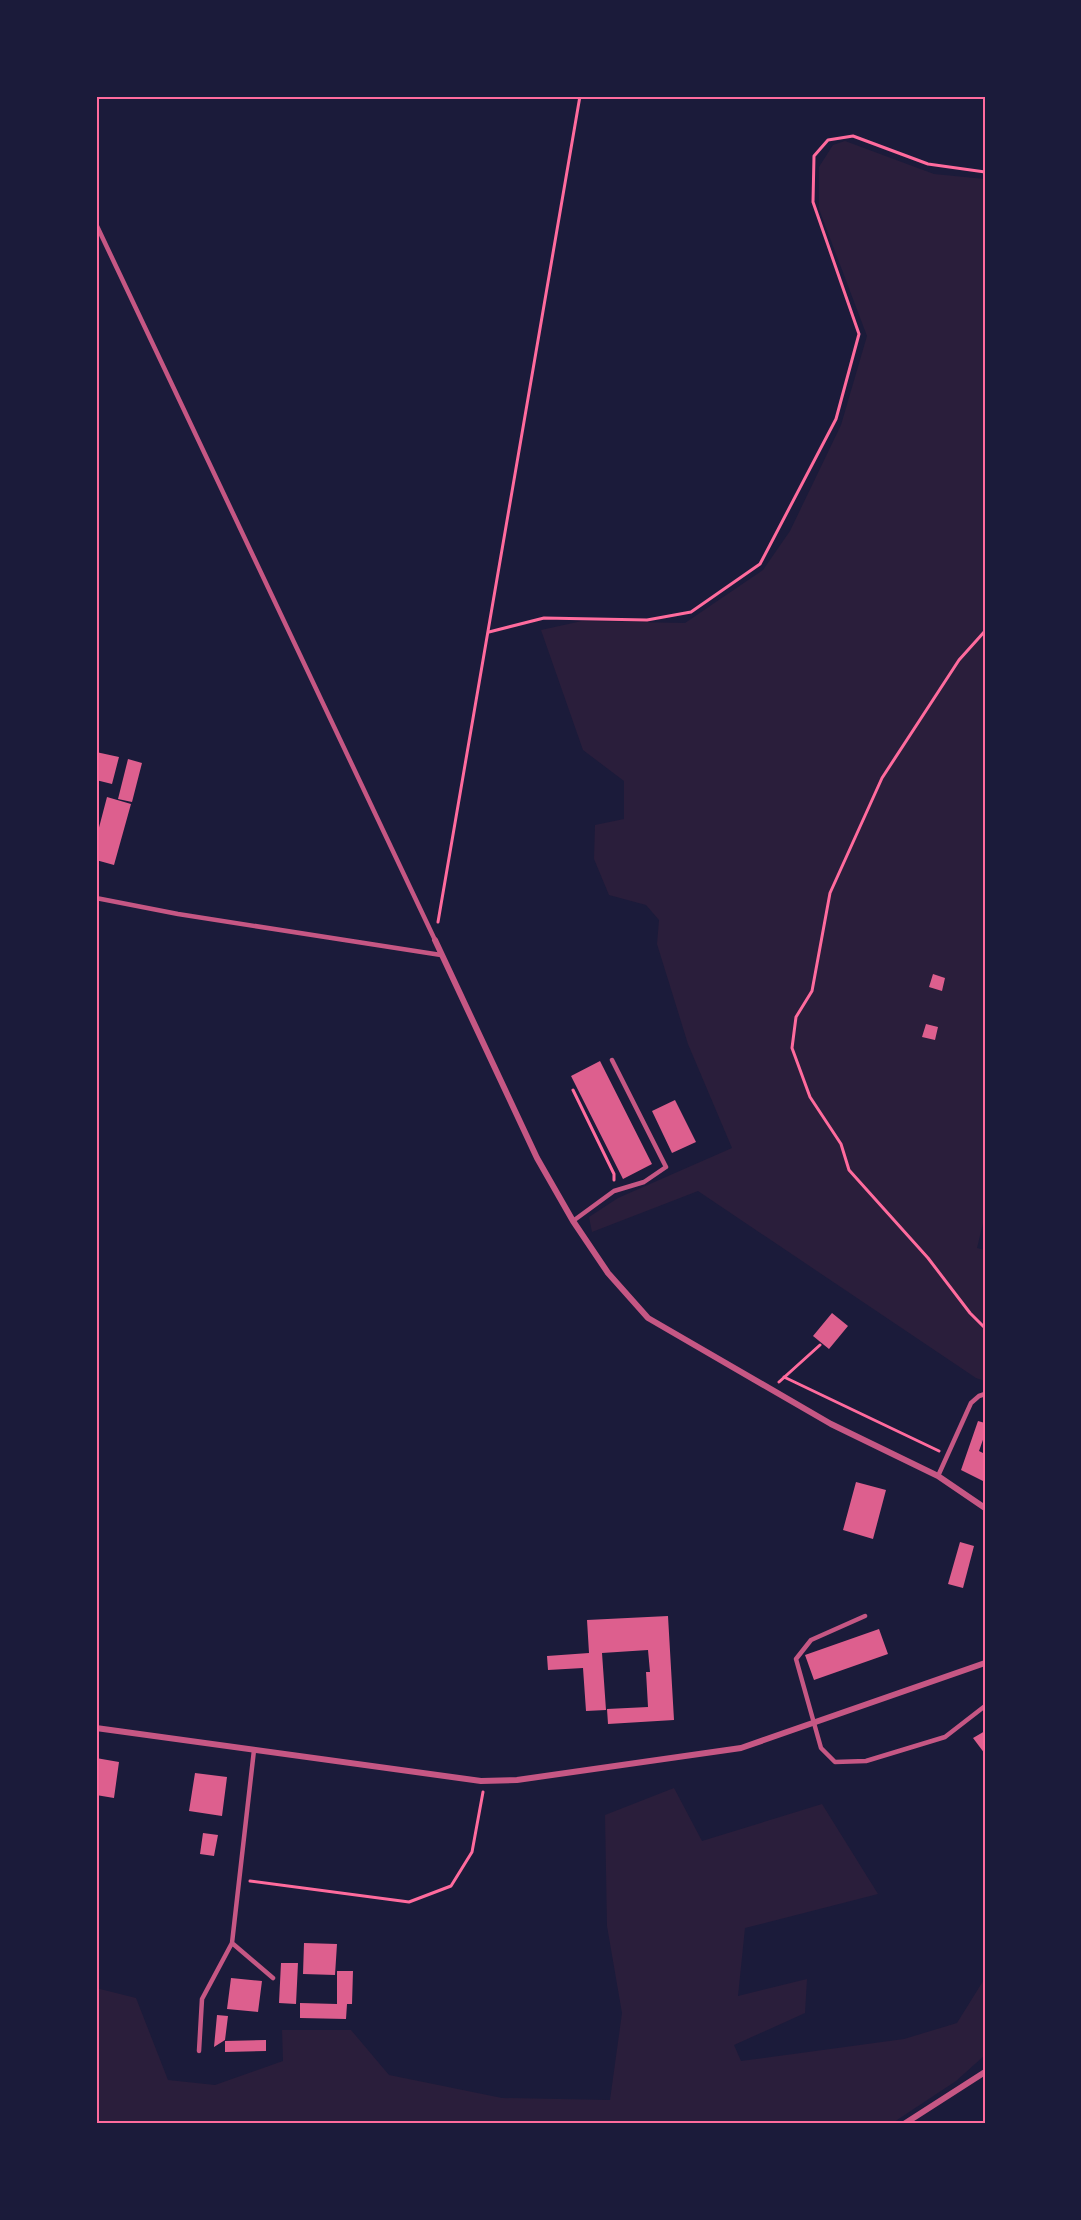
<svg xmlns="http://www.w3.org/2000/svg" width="1081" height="2220" font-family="'Space Grotesk',sans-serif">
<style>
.green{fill:#2a1e3b}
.building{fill:#dd5f8e}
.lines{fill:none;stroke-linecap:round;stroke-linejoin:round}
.path{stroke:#ff6b9d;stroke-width:3}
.service{stroke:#c65784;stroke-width:4.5}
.minor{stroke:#c65784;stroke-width:6}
.neatline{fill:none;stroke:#ff6b9d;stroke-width:2}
</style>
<rect width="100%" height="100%" fill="#1b1b3a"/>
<path class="green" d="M845 141 934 174 985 179V1215L977 1248 985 1250V1381L976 1378 698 1191 592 1232 589 1217 618 1198 732 1148 688 1044 657 944 659 920 646 905 609 895 594 859 595 825 624 819V781L583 750 541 630 582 621 685 623 763 570 790 531 841 425 867 336 819 209V167L833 145Z
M674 1788 702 1841 822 1804 878 1894 745 1928 738 1996 807 1979 805 2013 734 2045 741 2061 904 2039 957 2023 985 1978V2055L956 2081 891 2124H96V1988L136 1998 168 2080 215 2085 283 2061 282 2030H351L389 2075 502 2098 610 2100 622 2013 607 1926 605 1815Z"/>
<path class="building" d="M96 752 119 757 112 784 96 780Z
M128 759 142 763 132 802 118 799Z
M107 797 131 804 114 865 96 860V839Z
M933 974 945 978 942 991 929 987Z
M926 1024 938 1027 935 1040 922 1037Z
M600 1061 652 1164 623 1179 571 1076Z
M675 1100 696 1142 672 1153 652 1111Z
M832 1313 848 1326 829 1349 813 1336Z
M978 1421 985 1423V1434L979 1451 985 1454V1482L961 1470Z
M856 1482 886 1490 873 1539 843 1530Z
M960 1542 974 1546 963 1588 948 1584Z
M668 1616 674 1720 608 1724 607 1709 648 1707 646 1672H650L648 1650 602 1653 606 1710 586 1711 583 1668 548 1670 547 1656 589 1653 587 1620Z
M879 1629 888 1654 814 1680 805 1655Z
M985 1731V1754L973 1738Z
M96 1758 119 1762 114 1798 96 1795Z
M195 1773 227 1777 222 1816 189 1811Z
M203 1833 218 1835 214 1856 200 1854Z
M304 1943 337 1944 335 1975 303 1974Z
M281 1963H298L296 2004 279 2003Z
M337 1971H353L352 2004H347L346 2019 300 2018V2003L337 2004Z
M231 1978 262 1981 258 2012 227 2009Z
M217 2015 228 2016 225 2040 214 2047Z
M266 2040V2051L225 2052V2041Z"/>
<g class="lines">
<path class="path" d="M985 631 959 660 882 778 830 893 812 991 796 1017 792 1048 810 1097 841 1144 849 1170 928 1258 970 1313 985 1328
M489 632 544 618 647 620 691 612 760 564 836 419 859 334 813 202 814 156 828 140 853 136 928 164 985 172
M438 922 580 96
M573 1090 614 1174V1180
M784 1377 939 1451
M779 1382 820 1345
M250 1881 409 1902 451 1886 472 1852 483 1792"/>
<path class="service" d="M96 224 435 940
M96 898 178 914 441 955
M573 1221 614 1191 644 1182 666 1167 612 1060
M938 1476 971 1403 979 1396 985 1394
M865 1616 811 1640 796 1659 821 1748 835 1762 866 1761 945 1737 985 1706
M232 1943 273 1978
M199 2051 202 1999 232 1943 254 1750"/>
<path class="minor" d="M435 940 537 1158 573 1221 608 1273 648 1318 831 1424 938 1476 985 1508
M96 1728 481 1781 517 1780 741 1748 985 1663
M904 2124 985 2072"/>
</g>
<rect width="1081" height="2220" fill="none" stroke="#1b1b3a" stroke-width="195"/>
<rect x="98" y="98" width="886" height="2024" class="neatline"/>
</svg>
